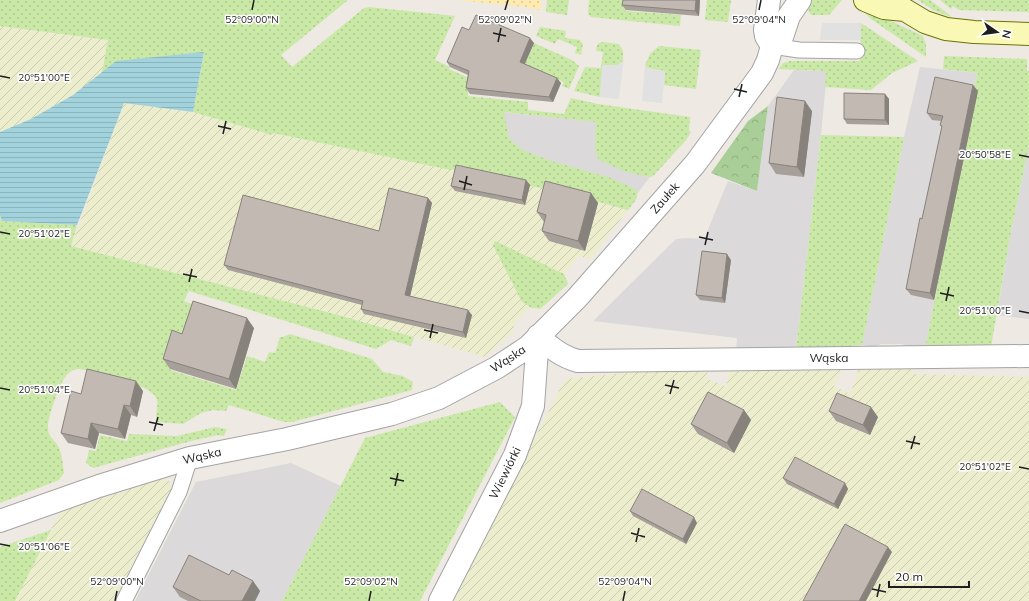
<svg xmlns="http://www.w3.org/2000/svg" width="1029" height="601" font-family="Mulish,sans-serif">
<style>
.residential{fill:#dbd9d9}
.farmland{fill:url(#farmland-furrows)}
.grass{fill:url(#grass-dots)}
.forest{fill:url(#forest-crowns)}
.sand{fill:url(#sand-dots)}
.parking{fill:#e1e1e1}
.water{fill:url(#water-rules)}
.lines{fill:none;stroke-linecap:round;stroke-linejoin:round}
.lane-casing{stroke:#a4a4a4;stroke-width:17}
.street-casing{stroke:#a4a4a4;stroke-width:24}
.secondary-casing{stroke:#6c7305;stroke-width:24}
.lane{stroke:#fff;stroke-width:15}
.street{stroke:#fff;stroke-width:22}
.secondary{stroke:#f9f9b5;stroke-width:22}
.wall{fill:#a79f99}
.shaded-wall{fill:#88827d}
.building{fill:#c2b9b2;stroke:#88827d}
.ticks{fill:none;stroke:#1d1d1d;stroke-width:1.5}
.labels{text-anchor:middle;stroke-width:3;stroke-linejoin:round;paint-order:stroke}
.street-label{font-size:12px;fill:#1d1d1d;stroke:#fff}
.ticks-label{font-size:10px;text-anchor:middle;fill:#1d1d1d;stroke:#fff;stroke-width:3;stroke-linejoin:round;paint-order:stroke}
</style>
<defs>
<pattern id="farmland-furrows" width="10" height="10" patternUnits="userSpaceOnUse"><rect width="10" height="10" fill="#ecedcd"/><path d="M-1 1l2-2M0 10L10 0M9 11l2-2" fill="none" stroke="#cacbb0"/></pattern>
<pattern id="grass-dots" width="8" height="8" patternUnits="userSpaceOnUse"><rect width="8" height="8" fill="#cae9a7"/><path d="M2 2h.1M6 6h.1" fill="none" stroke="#adc78f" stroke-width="1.8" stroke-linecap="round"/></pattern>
<pattern id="forest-crowns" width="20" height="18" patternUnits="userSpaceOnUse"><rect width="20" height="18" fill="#a9ce97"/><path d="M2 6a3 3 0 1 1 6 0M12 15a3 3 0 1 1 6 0" fill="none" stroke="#91b082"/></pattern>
<pattern id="sand-dots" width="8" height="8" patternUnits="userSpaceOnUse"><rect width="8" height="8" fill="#ffebaf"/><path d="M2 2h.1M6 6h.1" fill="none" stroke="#dac996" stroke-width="1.8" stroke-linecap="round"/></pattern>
<pattern id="water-rules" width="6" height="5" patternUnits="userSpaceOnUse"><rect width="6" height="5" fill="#a2d2dc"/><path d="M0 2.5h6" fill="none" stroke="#8bb4bc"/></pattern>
</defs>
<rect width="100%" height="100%" fill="#eee9e2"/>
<path class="residential" d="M920 67 978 73 973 90 965 152 925 348H915L901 344H881L873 347 862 345 904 137Z
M794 70 827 71 821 135 796 350 736 352 737 338 593 321 676 239 687 238 704 239 728 181 757 191 768 106Z
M422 104 690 131 691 132 686 140 653 176 650 177 637 194V198L628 210 530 185 451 170 193 112Z
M1029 145V319L997 315 1010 237Z
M291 463 341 486 282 601H135L196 482Z"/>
<path class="farmland" d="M0 26 108 40 102 73 73 95 31 119 0 132Z
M124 103 193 112 272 135V133L564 192 628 210 589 260 580 255 564 274 568 284 540 309 529 307 514 325 513 332 485 357 342 316 71 246Z
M730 368H843L834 386 850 394 859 369 914 368 912 374 1029 377V601H452L565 379 635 372 708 370 706 378 726 387Z
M166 477 172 487 114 601H15L60 512Z"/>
<path class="grass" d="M0 0H348L281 55 292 67 364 8 369 7 455 16 435 60 450 67 449 69 469 78 468 96 528 102V110L564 114 571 98 598 104 690 117 689 131 691 132 686 140 653 176 650 177 626 172 599 160 595 149 596 122 504 112 509 139 523 150 551 161 611 178 637 190V198L628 210 564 192 530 186 459 167 451 170 273 133 272 135 193 112 204 53 102 73 108 40 0 26Z
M547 0H569L567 15 546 12Z
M589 0H627L626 11 681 15 680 26 591 17 588 14Z
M707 0H731L728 22 705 20Z
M810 0H842L829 15H811L808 10H801Z
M918 0H930L951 16V17L933 10Z
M941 0H1029V12L959 10 953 6 951 9 941 1Z
M857 5 923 36 926 44V57L871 19Z
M861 23 918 61 892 73 871 90 825 87 826 71 778 69 783 63 790 61H860Z
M540 27 566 31 565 38 580 40 583 44 581 55 575 53 577 47 558 39 555 44 536 36Z
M603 42 619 44 623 51V61L616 66 603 65 600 97 574 91 585 67 601 68 603 52 596 51C597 45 597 43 603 42Z
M534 43 572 60 579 66 569 89 562 86 564 82 524 65Z
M659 46 701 50 696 89 664 85 665 71 647 68 645 65 650 54Z
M944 56 1027 59V70L1029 71V145L1010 237 991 347 925 348 964 153 973 90 978 73 943 69Z
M821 135 904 137 862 345 796 350Z
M0 216 2 221 77 225 71 246 342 316 414 337 411 346 391 340 376 349 189 291 184 301 200 307 179 340 170 370 236 390 247 356 265 362 269 352 275 353 280 337H283L290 334 372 359 383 372 403 376 413 382 412 390 292 422H284L229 405 226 411 213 410 201 413 183 424 158 422C153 414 161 405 155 396 145 384 124 383 110 380 100 377 89 369 78 369 72 369 67 374 64 379 59 386 47 420 48 428 48 437 54 439 58 446 62 453 63 465 64 473L59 480 0 503Z
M495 241 564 274 568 284 540 309 530 307 522 302 493 245Z
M500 402 515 417 420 601H282L365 438Z
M215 427 227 429 224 436 218 435 191 441 93 468 86 463 89 450 96 451 100 435 127 441 129 434 177 436Z
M51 530 15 601H0V547Z"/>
<path class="forest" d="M768 106 757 191 711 173 748 121Z"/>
<path class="sand" d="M458 0H541V10L525 7Z"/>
<path class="parking" d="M822 23H861V40H820Z
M624 57 619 99 600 97 602 65H618L623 61Z
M645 65 649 69 665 71 662 103 642 101Z"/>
<path class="water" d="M204 52 193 112 124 103 77 225 2 221 0 215V132L31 119 73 95 116 61Z"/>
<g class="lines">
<g class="lane-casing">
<path id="lane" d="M772 46 799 50 857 51
M124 601 179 492 190 458"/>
</g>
<g class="street-casing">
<path id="street" d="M769 0 765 30 766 36 772 46
M538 336C550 347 562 357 578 361L1029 356
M0 521 99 486 190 458 287 439 392 414 439 398 496 368 528 347 577 298 695 164 762 73 768 60 772 46 782 37 789 16 800 0
M440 601 515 455 533 406 538 336"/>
</g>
<g class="secondary-casing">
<path id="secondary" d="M865 0 884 8 905 10 925 22 946 29 974 32 1029 34"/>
</g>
<use href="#lane" class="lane"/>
<use href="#street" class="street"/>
<use href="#secondary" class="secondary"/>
</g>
<path class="wall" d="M700 0 699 16 626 10 622 5Z
M469 30 534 43 525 64 561 83 553 102 470 94 466 88 468 75 450 67 447 62Z
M978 91 934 300 911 295 906 289 922 219 942 127 940 125 941 121 932 120 927 113Z
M885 94 889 99V125L847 124 844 119Z
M812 111 804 177 776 174 769 163Z
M526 180 530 185 525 205 455 191 451 186Z
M591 193 598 203 585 251 549 241 542 231 544 223V222L537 212Z
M428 198 432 203 410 296 472 315 466 338 364 314 361 309 362 305 228 270 224 265 379 231Z
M731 260 725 303 700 300 696 295Z
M254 328 236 389 170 369 163 359 182 334Z
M143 391 137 417 131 415 125 439 99 433 95 449 68 443 61 433 81 394Z
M744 410 751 420 734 453 698 434 691 424Z
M829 411 878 417 870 435 836 421Z
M783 478 845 483 848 489 838 509 787 484Z
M630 511 697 523 686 544 633 516Z
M229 575 253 581 260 591 255 601H188L180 597 173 587Z"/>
<path class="shaded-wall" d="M696 0H700L699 16 695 11Z
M530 38 534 43 523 67 520 62Z
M557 78 561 83 553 102 549 97Z
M973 85 978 91 934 300 930 293Z
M885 94 889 99V125L885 120Z
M805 101 812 111 804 177 797 167Z
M526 180 530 185 525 205 522 200Z
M591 193 598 203 585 251 578 241Z
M428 198 432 203 409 301 405 295Z
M727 254 731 260 725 303 722 298Z
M468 310 472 315 466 338 463 332Z
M247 318 254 328 236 389 229 379Z
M136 381 143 391 137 417 130 406Z
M124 405 131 415 125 439 118 429Z
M871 407 878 417 870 435 863 425Z
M744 410 751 420 734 453 727 443Z
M91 423 99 433 95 449 88 439Z
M845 483 848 489 838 509 834 504Z
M694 517 697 523 686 544 683 539Z
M888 547 892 552 866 601H859Z
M253 581 260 591 255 601H242Z"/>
<path class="building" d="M623 0H696L695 11 622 5Z
M476 15 530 38 520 62 557 78 549 97 466 88 469 71 447 62 462 27 469 30Z
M935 77 973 85 930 293 906 289 920 218 922 219 942 126 940 125 943 116 927 113Z
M844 93 885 94V120L844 119Z
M777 97 805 101 797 167 769 163Z
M456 165 526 180 522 200 451 186Z
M545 181 591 193 578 241 542 231 546 215 537 212Z
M389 188 428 198 405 295 468 310 463 332 361 309 363 301 224 265 243 195 379 231Z
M702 251 727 254 722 298 696 295Z
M193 301 247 318 229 379 163 359 172 330 182 334Z
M87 369 136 381 130 406 124 405 118 429 91 423 88 439 61 433 71 391 81 394Z
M708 392 744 410 727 443 691 424Z
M837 393 871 407 863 425 829 411Z
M795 457 845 483 834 504 783 478Z
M642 489 694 517 683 539 630 511Z
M845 524 888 547 859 601H803Z
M189 555 229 575 232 570 253 581 242 601H201L173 587Z"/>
<path class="ticks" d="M252 10 254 0M505 10 508 0M759 10 761 0M493 33 506 36M498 42 501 28M0 76 10 78M734 89 747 92M739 97 742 84M218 126 231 129M223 134 226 121M1019 155 1029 157M459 181 472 185M464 190 467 176M0 232 10 234M699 237 713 240M705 245 708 232M183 274 197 277M189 282 192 269M940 293 954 296M946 301 949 287M1019 311 1029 313M424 330 438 333M430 338 433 324M665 385 679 388M0 388 10 390M670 394 674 380M149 422 163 425M154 431 158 417M906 441 920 444M911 449 915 436M1019 467 1029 469M390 478 404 481M395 486 398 473M631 533 645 537M636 542 639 528M0 544 10 546M872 589 886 592M877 597 880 584M115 601 117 591M369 601 371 591M623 601 625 591"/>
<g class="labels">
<g class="street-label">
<text transform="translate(665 198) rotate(-49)" y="4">Zaułek</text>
<text x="829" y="362">Wąska</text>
<text transform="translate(508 359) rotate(-33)" y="4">Wąska</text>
<text transform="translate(202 456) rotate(-13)" y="4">Wąska</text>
<text transform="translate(505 473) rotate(-64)" y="4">Wiewiórki</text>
</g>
</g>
<g class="ticks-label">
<text x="252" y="23">52°09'00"N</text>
<text x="505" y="23">52°09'02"N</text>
<text x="759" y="23">52°09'04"N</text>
<text x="44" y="81">20°51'00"E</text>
<text x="985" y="158">20°50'58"E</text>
<text x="44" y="237">20°51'02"E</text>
<text x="985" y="314">20°51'00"E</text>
<text x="44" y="393">20°51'04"E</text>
<text x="985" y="470">20°51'02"E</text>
<text x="44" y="550">20°51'06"E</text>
<text x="117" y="585">52°09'00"N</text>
<text x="371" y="585">52°09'02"N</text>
<text x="625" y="585">52°09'04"N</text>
</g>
<g transform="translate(997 32) rotate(103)" stroke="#ffffff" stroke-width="3" paint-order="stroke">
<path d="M0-3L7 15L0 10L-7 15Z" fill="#1d1d1d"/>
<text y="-6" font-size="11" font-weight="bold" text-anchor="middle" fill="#1d1d1d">N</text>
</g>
<path d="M889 581v6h80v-6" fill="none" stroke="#1d1d1d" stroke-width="2"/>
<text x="895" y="581" font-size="12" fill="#1d1d1d" stroke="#ffffff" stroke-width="3" paint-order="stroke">20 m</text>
</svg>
